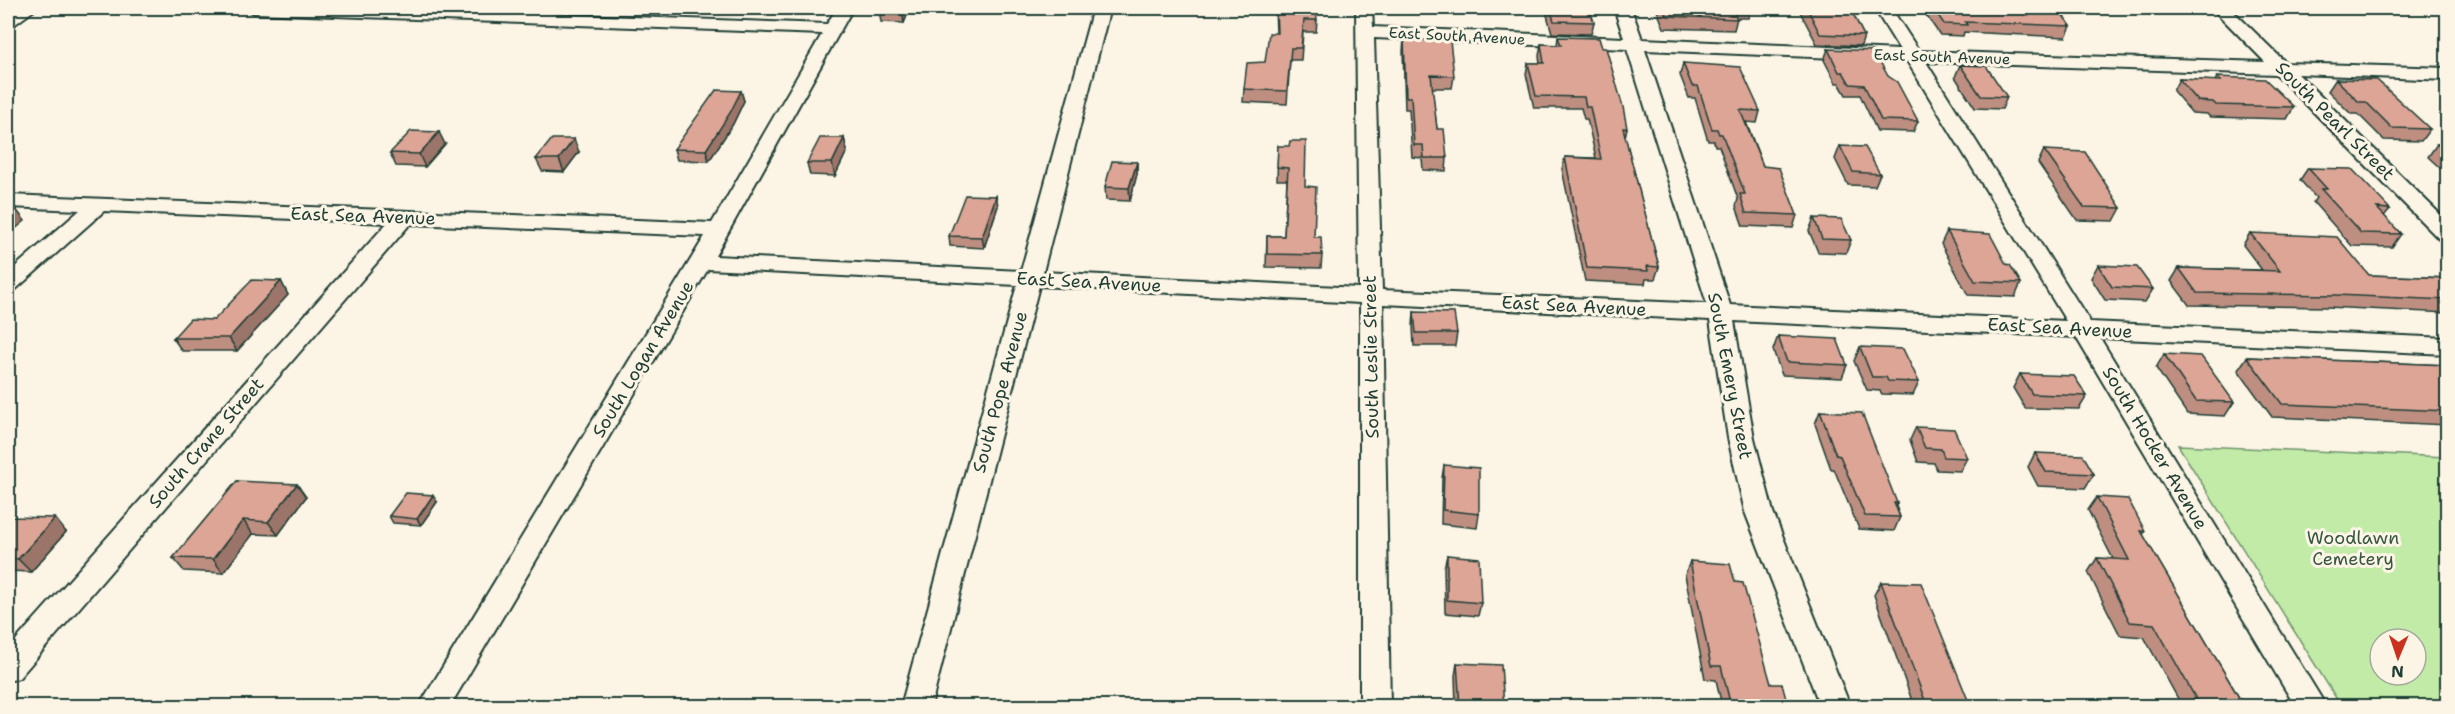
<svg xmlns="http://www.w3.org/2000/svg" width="2455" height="714" font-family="'Shantell Sans',sans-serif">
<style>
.green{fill:#c2eba7;stroke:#70946e;stroke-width:1.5;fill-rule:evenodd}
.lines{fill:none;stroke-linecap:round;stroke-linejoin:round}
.minor-casing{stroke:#1f3d34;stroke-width:4}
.minor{fill:#fcf5e5;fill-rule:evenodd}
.wall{fill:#be8e81;stroke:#1f3d34;stroke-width:1.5}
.shaded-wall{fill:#9b7469;stroke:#1f3d34;stroke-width:1.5}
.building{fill:#dda596;stroke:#1f3d34;stroke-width:1.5}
.labels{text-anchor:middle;stroke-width:6;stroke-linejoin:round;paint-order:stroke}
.far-street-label{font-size:15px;fill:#1f3d34;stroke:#fcf5e5}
.street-label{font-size:18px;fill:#1f3d34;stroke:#fcf5e5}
.park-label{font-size:18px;fill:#375745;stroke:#fcf5e5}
</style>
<rect width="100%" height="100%" fill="#fcf5e5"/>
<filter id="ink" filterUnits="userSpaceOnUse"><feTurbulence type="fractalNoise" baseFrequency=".0167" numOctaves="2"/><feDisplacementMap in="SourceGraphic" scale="12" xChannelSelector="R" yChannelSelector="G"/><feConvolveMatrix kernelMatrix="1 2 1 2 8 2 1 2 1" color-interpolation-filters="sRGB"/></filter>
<g filter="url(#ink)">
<path class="green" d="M2178 445 2447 457V706H2341ZM2380 639H2416V675H2380Z"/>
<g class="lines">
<g class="minor-casing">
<path id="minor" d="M17 8H37L14 25 8 26V14Z
M245 8H383L827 24 837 8H853L715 256 1021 271 1093 8H1110L1043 272 1359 288 1356 8H1372L1373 27 1624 38 1614 8H1631L1642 39 1900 50 1874 8H1891L1919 51 2265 62 2212 8H2230L2286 63 2448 68V80L2298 74 2448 222V241L2440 240 2276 74 1926 62 2090 322 2448 338V354L2100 338 2326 706H2295L2076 337 1734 321 1754 438 1773 512 1850 706H1820L1745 512 1728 438 1710 320 1383 304 1390 706H1360V303L1039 286 931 706H901L1017 285 708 269 450 706H419L705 236 410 224 19 678 8 681V649L387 223 104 211 16 289 8 291V273L80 210 8 207V195L712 223 822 34 254 13ZM1374 38 1627 49 1707 304 1382 290ZM1645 50 1907 61 2066 321 1730 305Z"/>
</g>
<use href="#minor" class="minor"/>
</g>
<path class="wall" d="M881 8H910L904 23 881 22 879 10Z
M1275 8 1317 20 1316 32H1303L1301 60H1290L1287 104 1243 102 1244 89 1265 62 1276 33Z
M1545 8H1589L1594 22 1591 34 1552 33Z
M1656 8H1751L1748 18H1737L1734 30 1664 28Z
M1798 8H1850L1864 36 1861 46 1817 44Z
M1921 8H2057L2071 26 2066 37 1964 32 1963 36 1940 35Z
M2114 8H2186L2183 12 2116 10Z
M1558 37 1627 128 1625 137 1659 267 1655 279H1646L1645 284 1585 281 1562 169 1565 157 1596 158 1587 119H1584L1581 108H1534L1526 74 1528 63H1540L1539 56 1541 44 1557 45Z
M1404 39 1454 76 1452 88H1432L1437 129 1447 158 1446 171 1423 170 1422 158 1412 157 1409 109H1405L1403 51Z
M1828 49 1888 76 1918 121 1913 132 1877 131 1860 95H1846L1839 83H1836L1824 60Z
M1683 63 1760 111 1757 123 1746 122 1763 166 1797 215 1793 228 1743 226 1736 206 1738 199 1719 146H1715L1714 141H1708L1695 98H1689L1680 75Z
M1960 65 2007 97 2002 109 1975 108 1955 77Z
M2217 77 2294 107 2287 119 2210 117 2207 114 2192 113 2173 91 2179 79 2215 81Z
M2336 79 2430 129 2421 141 2384 140 2358 114H2351L2328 91Z
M741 91 744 101 733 124 709 161 677 160 674 149Z
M844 138 847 151 835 176 810 175 807 163Z
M445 144 425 167 396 166 390 153Z
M2437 144 2448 145V175L2428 157Z
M1278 146 1305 186 1314 237 1322 255 1321 268 1266 267 1267 236H1284L1287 180H1277Z
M1840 146 1880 174 1875 186 1848 185 1835 159Z
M2044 150 2121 208 2114 221 2077 220 2038 163Z
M579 152 564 172 542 171 536 159Z
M1137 162V174L1130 201 1106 200 1105 187Z
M2308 168 2390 209 2384 216 2401 234 2392 247 2352 246 2313 202 2316 198 2300 180Z
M996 196 998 206 984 248 950 246 949 236Z
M1814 218 1851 240 1846 253 1818 252 1809 231Z
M1947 231 2006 264 2021 283 2015 297 1968 295 1941 244Z
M2250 233 2369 275 2448 278V313L2327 307 2189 305 2171 281 2179 268 2262 270 2243 245Z
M2098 265 2153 289 2145 302 2105 300 2091 278Z
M281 281 288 295 237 351H182L173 338 214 320Z
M1414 312 1457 333 1455 346H1414L1413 326Z
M1778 336 1847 365 1842 378 1782 375 1773 350Z
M1860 347 1919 382 1913 395 1882 394 1880 391 1867 390 1854 361Z
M2164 354 2234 402 2225 416 2187 414 2156 368Z
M2247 357 2448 365V425L2272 417 2238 370Z
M2020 374 2087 396 2079 409 2025 408 2013 388Z
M1820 411 1897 503 1896 506 1900 517 1894 531 1859 529 1834 469H1831L1815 424Z
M1916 427 1967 458 1960 471 1937 470 1934 463 1918 462 1910 440Z
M2035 453 2094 474 2085 488 2038 486 2028 467Z
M1444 465 1479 514 1477 528 1441 524 1442 478Z
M237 481 306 497 278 535 253 534 223 573 184 571 173 558Z
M2097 497 2145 531 2143 535 2244 706H2182L2144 637 2120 635 2088 572 2097 558 2113 559 2088 510Z
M437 502 421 525 393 523 389 516Z
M8 517 66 532 31 572 8 571Z
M1447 555 1481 603 1478 616 1445 613 1444 568Z
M1690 561 1735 582 1771 684 1788 706H1722L1716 680 1705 679 1685 575Z
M1881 582 1968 700 1981 706H1914L1874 595Z
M1457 663 1504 706H1456L1455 676Z"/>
<path class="shaded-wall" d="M903 8H910L904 23 902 11Z
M741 91 744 101 733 124 709 161 706 150Z
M439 132 445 144 425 167 419 154Z
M844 138 847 151 835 176 832 163Z
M574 139 579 152 564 172 559 159Z
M1137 162V174L1130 201 1129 188Z
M996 196 998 206 984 248 982 237Z
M15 208 25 221 8 235V215Z
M281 281 288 295 237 351 229 338Z
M297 484 306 497 278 535 268 522Z
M433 495 437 502 421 525 417 519Z
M55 518 66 532 31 572 18 559Z
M243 520 253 534 223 573 213 559Z"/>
<path class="building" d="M881 8H903L902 11 879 10Z
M1276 8H1316L1317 20H1304L1301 48H1291L1287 91 1244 89 1247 63 1265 62 1269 33H1277Z
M1550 8H1589L1594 22 1554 21Z
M1663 8H1732L1737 19 1667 16Z
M1807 8H1850L1864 36 1820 34Z
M1933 8H2057L2071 26 1965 22 1967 25 1944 24Z
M1558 37 1599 38 1602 48H1606L1623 107 1627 128H1623L1659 267 1647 266 1648 271 1587 268 1565 157 1601 159 1590 107H1586L1584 97 1536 96 1528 63H1544L1541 44 1561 45Z
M1404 39 1450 41 1454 76 1431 75 1437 129H1444L1447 158H1424L1423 145H1414L1411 97H1406Z
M1828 49 1874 51 1888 76 1897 82 1918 121 1881 120 1864 85 1850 84 1843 72H1839Z
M1683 63 1740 67 1760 111 1740 110 1763 166 1779 168 1797 215 1746 213 1740 194H1745L1722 134H1719L1717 129H1712L1698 86H1692Z
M1960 65 1986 66 2007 97 1981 96Z
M2217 77 2265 79 2294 107 2216 105 2213 102 2198 101 2179 79 2221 81Z
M2336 79 2377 80 2430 129 2392 128 2366 102H2359Z
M716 90 741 91 730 113 706 150 674 149Z
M411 131 439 132 419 154 390 153Z
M820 138H844L832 163H807Z
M552 139H574L559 159H536Z
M1290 141H1306L1305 186 1316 187 1314 237H1321L1322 255 1267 254V236H1284L1288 168 1277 167 1278 146H1289Z
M2437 144 2448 145V154Z
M1840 146 1865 147 1880 174 1853 172Z
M2044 150 2085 152 2121 208 2084 207Z
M1112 161 1137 162 1129 188 1105 187Z
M2308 168 2352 169 2390 209 2377 208 2401 234 2361 233 2321 189H2327Z
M965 195 996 196 982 237 949 236Z
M8 208H15L8 215Z
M1814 218 1841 219 1851 240 1822 239Z
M1947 231 1990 234 2006 264 2010 265 2021 283 1975 281Z
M2250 233 2337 237 2369 275 2448 278V300L2336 295 2197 293 2179 268 2280 271Z
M2098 265 2137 267 2153 289 2112 287Z
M252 280 281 281 229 338H173L190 319 214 320Z
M1414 312 1454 313 1457 333H1416Z
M1778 336 1837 339 1847 365 1787 362Z
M1860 347 1903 349 1919 382 1888 381 1886 377H1872Z
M2164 354 2201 356 2234 402 2196 401Z
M2247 357 2448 365V411L2282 404Z
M2020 374 2074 376 2087 396 2032 394Z
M1820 411 1862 413 1897 503H1894L1900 517 1865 516 1840 456 1836 455Z
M1916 427 1954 429 1967 458 1944 457 1941 449 1925 448Z
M2035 453 2083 455 2094 474 2046 472Z
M1444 465 1479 468V514L1443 510Z
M237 481 297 484 268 522 243 520 213 559 173 558Z
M406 493 433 495 417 519 389 516Z
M2097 497 2128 499 2145 531H2141L2244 706H2200L2154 624 2130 622 2097 558 2129 560Z
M8 517 55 518 18 559 8 558Z
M1447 555 1479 558 1481 603 1447 600Z
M1690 561 1730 564 1735 582 1743 583 1771 684H1782L1788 706H1731L1721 666H1711Z
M1881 582 1921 583 1968 700H1979L1981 706H1927Z
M1457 663 1501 665 1504 706H1460Z"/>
</g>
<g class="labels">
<g class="far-street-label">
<text transform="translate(1457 36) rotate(3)" y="5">East South Avenue</text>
<text transform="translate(1942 57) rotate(2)" y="5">East South Avenue</text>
</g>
<g class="street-label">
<text transform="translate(2335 121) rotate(45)" y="6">South Pearl Street</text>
<text transform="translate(363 216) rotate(2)" y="6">East Sea Avenue</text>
<text transform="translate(1089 282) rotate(3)" y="6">East Sea Avenue</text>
<text transform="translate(1574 306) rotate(3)" y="6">East Sea Avenue</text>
<text transform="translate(2060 328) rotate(3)" y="6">East Sea Avenue</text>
<text transform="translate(1371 357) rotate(-91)" y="6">South Leslie Street</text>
<text transform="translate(643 359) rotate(-59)" y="6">South Logan Avenue</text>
<text transform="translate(1730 376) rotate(79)" y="6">South Emery Street</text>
<text transform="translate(1000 392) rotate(-75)" y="6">South Pope Avenue</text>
<text transform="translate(206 443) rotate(-49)" y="6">South Crane Street</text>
<text transform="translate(2155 448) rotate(59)" y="6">South Hocker Avenue</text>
</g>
<g class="park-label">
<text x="2353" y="544">Woodlawn<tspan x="2353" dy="21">Cemetery</tspan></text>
</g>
</g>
<rect width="2455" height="714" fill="none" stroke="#fcf5e5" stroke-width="30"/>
<rect x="15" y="15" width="2425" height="684" fill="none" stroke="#1f3d34" stroke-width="2" filter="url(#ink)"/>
<g transform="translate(2398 657) rotate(182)"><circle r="28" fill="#fcf5e5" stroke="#a4ab9e" stroke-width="1.5"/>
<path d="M0-4.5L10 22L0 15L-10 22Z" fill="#c8321e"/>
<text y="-9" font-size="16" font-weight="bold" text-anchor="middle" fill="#1f3d34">N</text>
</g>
</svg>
